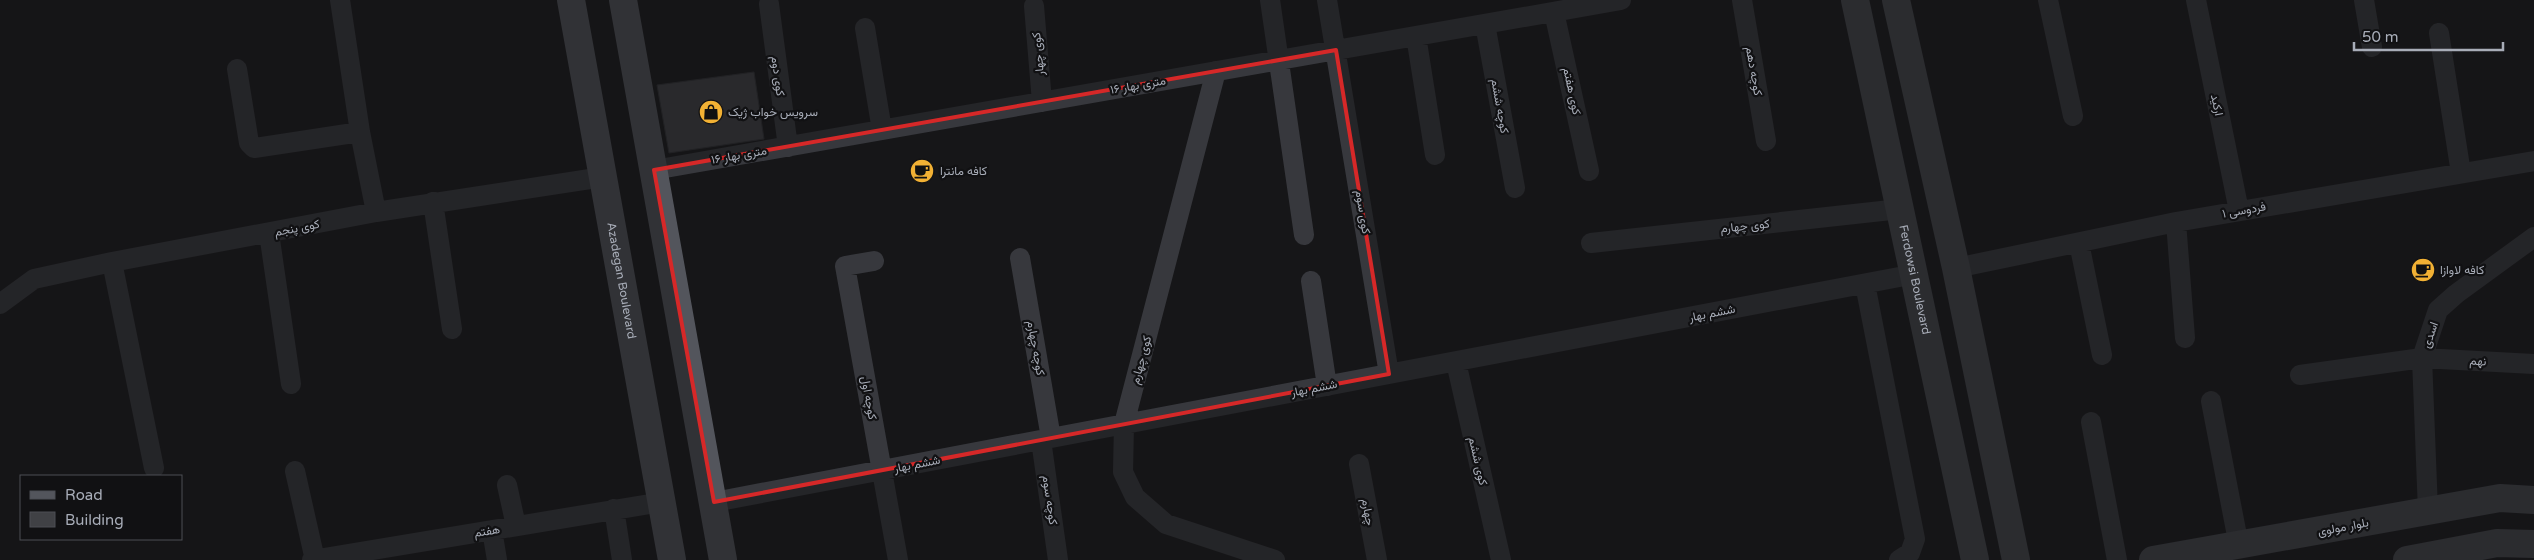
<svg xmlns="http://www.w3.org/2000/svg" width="2534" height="560" font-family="'Varela Round',Vazirmatn,sans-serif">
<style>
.building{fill:#404145;stroke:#303034}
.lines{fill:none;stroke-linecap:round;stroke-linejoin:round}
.minor{stroke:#37383d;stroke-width:20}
.secondary{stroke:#45474d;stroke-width:28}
.primary{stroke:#53555c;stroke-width:28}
.marked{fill:none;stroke:#d62828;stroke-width:4;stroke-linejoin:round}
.labels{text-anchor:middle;stroke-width:4.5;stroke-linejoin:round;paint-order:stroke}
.street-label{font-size:12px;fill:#a8adb8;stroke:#111113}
.poi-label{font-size:12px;fill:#a8adb8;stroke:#111113;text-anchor:start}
</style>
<rect width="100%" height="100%" fill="#161618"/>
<path class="building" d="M754 72 764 139 669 153 657 85Z"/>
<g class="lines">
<path class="minor" d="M340 0 360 132 376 212
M1270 0 1304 235
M1327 0 1389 374
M1742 0 1766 141
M2048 0 2073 116
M2196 0 2239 211
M2364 0 2372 47
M769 4 788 147
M1034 6 1042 102
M1554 12 1589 171
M1485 24 1515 188
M865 28 882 130
M2439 33 2461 173
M1416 36 1435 155
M237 69 249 143 254 148 360 132
M1216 71 1124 424 1123 472 1135 497 1166 524 1275 560
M654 170 1621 0
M433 202 452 329
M2176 222 2185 338
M269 233 291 384
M1591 243 1900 209
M2079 243 2102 355
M1020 258 1051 438
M874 261 845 266 898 560
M112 262 154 468
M1956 268 2176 222 2534 161
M1311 281 1327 386
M1865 284 1915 539 1910 553 1899 560
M0 304 34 279 112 262 376 212 603 177
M1456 362 1501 560
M2300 375 2422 358 2534 364
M2211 401 2239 546
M2091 422 2117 560
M1041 440 1058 560
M1359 464 1377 560
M295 471 315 560
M507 485 516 526
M714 502 1915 274
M614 509 622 560
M2428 511 2422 358 2438 310 2456 294 2534 237
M492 530 497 560
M312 560 662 502"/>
<g class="secondary">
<path id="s1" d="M1855 0 1975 560"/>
<path d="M1896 0 1956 268 2016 560"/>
<path d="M2153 560 2500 498 2534 500"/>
<path d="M2407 560 2497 543 2534 544"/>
</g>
<g class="primary">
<path id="s2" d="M571 0 672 560"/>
<path d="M623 0 723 560"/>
</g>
</g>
<path d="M0 0H2534V560H0ZM1336 50 1389 374 714 502 654 170Z" fill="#161618" fill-opacity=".55" fill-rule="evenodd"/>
<path class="marked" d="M1336 50 1389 374 714 502 654 170Z"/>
<defs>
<g id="shop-disc" transform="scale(1.25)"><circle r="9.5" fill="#f2b134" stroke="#111113"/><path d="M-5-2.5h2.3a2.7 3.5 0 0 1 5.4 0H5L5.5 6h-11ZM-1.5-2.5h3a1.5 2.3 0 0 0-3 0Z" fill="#111"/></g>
<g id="cafe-disc" transform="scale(1.25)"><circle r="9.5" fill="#f2b134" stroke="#111113"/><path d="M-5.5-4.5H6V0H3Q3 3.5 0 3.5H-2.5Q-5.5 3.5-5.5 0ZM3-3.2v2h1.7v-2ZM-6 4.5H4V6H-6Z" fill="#111"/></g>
</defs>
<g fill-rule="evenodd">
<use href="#shop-disc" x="711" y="112"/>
<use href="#cafe-disc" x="922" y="171"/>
<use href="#cafe-disc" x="2423" y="270"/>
</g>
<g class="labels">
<g class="street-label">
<text transform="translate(1038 54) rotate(-95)" y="4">کوی چهار</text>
<text transform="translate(1754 71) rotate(80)" y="4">کوچه دهم</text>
<text transform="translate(778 76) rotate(82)" y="4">کوی دوم</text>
<text transform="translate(1138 85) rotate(-10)" y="4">۱۶ متری بهار</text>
<text transform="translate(1572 91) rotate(78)" y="4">کوی هفتم</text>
<text transform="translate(2217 105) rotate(78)" y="4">ارکید</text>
<text transform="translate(1500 106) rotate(80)" y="4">کوچه ششم</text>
<text transform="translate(739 155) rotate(-10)" y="4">۱۶ متری بهار</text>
<text transform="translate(2244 210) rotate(-10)" y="4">فردوسی ۱</text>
<text transform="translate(1363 212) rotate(81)" y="4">کوی سوم</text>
<text transform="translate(1745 226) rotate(-6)" y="4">کوی چهارم</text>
<text transform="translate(297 228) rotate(-11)" y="4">کوی پنجم</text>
<text dy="4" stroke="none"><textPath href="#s2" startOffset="285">Azadegan Boulevard</textPath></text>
<text dy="4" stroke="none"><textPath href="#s1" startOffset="286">Ferdowsi Boulevard</textPath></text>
<text transform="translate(1712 313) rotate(-11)" y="4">ششم بهار</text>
<text transform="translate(2430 335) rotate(-71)" y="4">اسدی</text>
<text transform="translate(1036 348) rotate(80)" y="4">کوچه چهارم</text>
<text transform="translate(1141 360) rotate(-75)" y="4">کوی چهارم</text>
<text transform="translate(2478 361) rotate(3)" y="4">نهم</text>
<text transform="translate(1314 388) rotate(-11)" y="4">ششم بهار</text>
<text transform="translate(869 398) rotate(80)" y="4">کوچه اول</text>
<text transform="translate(1478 461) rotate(77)" y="4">کوی ششم</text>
<text transform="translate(917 464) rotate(-11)" y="4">ششم بهار</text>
<text transform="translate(1050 500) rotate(82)" y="4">کوچه سوم</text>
<text transform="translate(1368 512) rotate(80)" y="4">چهارم</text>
<text transform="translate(2343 527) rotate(-11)" y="4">بلوار مولوی</text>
<text transform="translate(487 531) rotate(-9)" y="4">هفتم</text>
</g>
<g class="poi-label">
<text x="728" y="116">سرویس خواب ژیک</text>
<text x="940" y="175">کافه مانترا</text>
<text x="2440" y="274">کافه لاوازا</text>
</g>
</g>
<rect x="20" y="475" width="162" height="65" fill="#111113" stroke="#4d4f55"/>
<rect x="30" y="491" width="25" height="8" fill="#53555c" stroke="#4d4f55"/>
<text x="65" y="500" font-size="15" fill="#a8adb8">Road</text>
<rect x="30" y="512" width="25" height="15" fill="#404145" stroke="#4d4f55"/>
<text x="65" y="525" font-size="15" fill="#a8adb8">Building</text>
<path d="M2354 42v8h149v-8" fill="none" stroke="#a8adb8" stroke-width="2.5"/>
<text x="2362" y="42" font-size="15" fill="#a8adb8" stroke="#111113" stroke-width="4" paint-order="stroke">50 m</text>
</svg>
